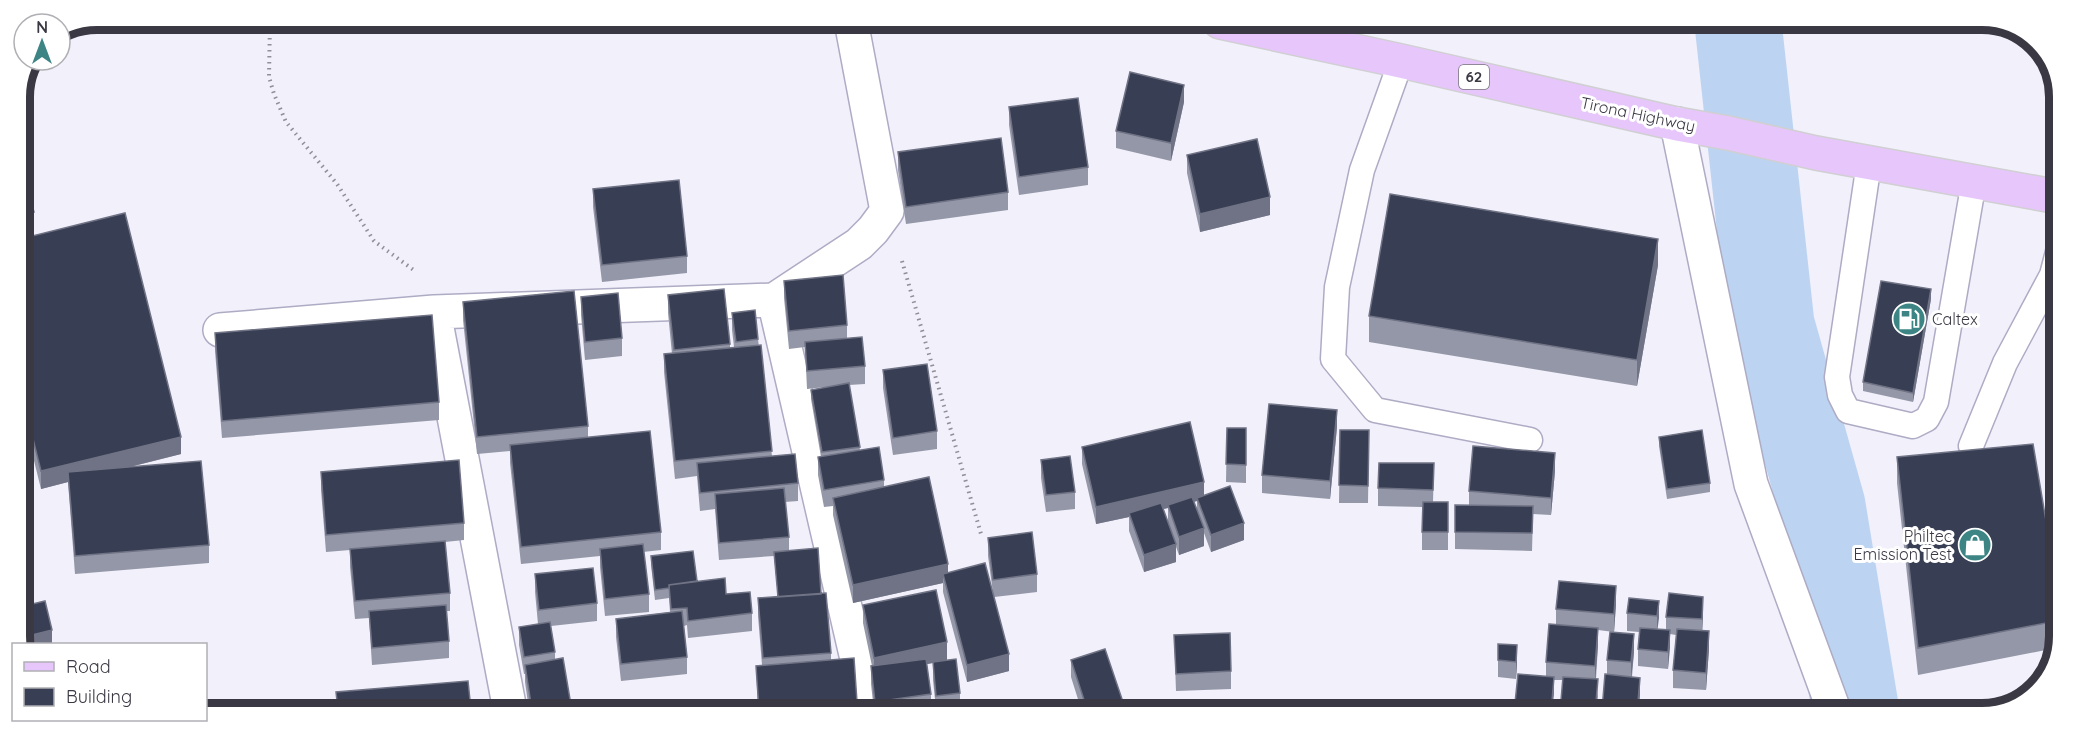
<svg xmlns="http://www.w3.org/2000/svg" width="2079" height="733" font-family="Quicksand,sans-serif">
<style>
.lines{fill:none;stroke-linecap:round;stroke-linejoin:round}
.river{stroke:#bcd4f1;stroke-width:87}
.lane-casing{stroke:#aeabc4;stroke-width:27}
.street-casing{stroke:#aeabc4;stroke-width:36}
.primary-casing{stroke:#d0cfd2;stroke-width:36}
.path{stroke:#908e99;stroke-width:4;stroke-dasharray:1.5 4.5;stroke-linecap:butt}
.lane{stroke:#fff;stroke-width:24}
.street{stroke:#fff;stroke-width:33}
.primary{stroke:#e7c7fb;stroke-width:33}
.wall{fill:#9497a7;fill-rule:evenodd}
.shaded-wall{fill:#707385}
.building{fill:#383e53;stroke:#707385;stroke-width:1.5}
.labels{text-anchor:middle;stroke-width:6;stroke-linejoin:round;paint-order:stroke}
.shield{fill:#fff;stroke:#75747b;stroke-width:1.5}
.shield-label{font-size:15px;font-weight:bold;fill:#3a3843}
.street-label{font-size:16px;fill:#3a3843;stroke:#fff}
.poi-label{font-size:16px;fill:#3a3843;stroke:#fff;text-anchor:start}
.rim{fill:none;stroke:#3a3843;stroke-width:8}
</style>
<rect width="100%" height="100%" fill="#f1f0fb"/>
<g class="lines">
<path class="river" d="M1738 23 1771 325 1822 506 1856 713"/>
<g class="lane-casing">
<path id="lane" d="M1401 61 1362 170 1337 287 1333 359 1375 410 1530 440
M1869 163 1837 377 1840 395 1848 411 1913 426 1927 419 1936 402 1974 181
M1971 446 2005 363 2052 275 2058 252"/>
</g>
<g class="street-casing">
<path id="street" d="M1677 124 1751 484 1835 713
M774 300 869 711
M434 312 510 710
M220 330 434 312 774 300 859 244 873 230 887 211 851 21"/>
</g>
<g class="primary-casing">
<path id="primary" d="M1220 22 1401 61 1677 124 1728 133 1816 153 2059 197"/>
</g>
<path class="path" d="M270 20 269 77 274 94 286 122 337 184 374 241 415 271
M902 261 981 534"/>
<use href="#lane" class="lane"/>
<use href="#street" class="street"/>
<use href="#primary" class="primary"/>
</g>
<path class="wall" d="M1184 102 1171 161 1116 148V131Z
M1009 107 1088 167V185L1019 195 1009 125Z
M898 152 1008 192V210L906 224 898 170Z
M1187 155 1270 215 1200 232 1187 173Z
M593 189 687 256V273L602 282 593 207Z
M20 239 181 454 130 467 209 545V563L75 574 68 482 41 489 20 404Z
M1658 265 1637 386 1369 342V316Z
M784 281 847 325V338L865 366V384L849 385 860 450 884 480V487L948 573 993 593 988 556V538L1037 574V592L994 597 1009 671 967 682 943 592V583L853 603 833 515V506L824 507 818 475V457H821L811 399V390L825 387 807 389 805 347 789 349 784 298Z
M668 295 730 344V348L734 347 732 330V313L758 339 772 456 798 483V501L785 502 789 537V550L821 594 831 653V660L857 702V711H758L756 666 762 665 758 616V598L778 597 774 556 719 560 715 509 700 511 697 476 675 479 664 372V354H672L668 313Z
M581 297 622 338V356L585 360 581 315Z
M1931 299 1913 402 1863 391V382Z
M463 302 588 426V437L661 532V550L643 552 649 594V612L605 616 600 567V556L521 564 510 463V451L477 454 463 320Z
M215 333 439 402V420L222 438 215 351Z
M883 370 937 431V449L893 455 883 388Z
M1337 427 1330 499 1262 493V475Z
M1227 428H1246V483L1226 482Z
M1340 430H1369L1368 503H1339Z
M1659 437 1710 483V492L1667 499 1659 446Z
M1082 447 1204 496 1244 540 1211 552 1204 533V546L1179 555 1170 530 1176 562 1144 572 1129 531V517L1096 524 1082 464ZM1197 501V512L1194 502ZM1168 508V522L1163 509Z
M1897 457 2056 580V648L1918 675 1897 483Z
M1041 460 1075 492V509L1046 512 1041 478Z
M1434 463 1433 502H1448V550H1422V507L1378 506V488Z
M1555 471 1551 515 1533 514 1532 551 1455 549V505H1469V491Z
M321 472 464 523V540L445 542 450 593V611H446L449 641V658L372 665 369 618 355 619 350 567V550L326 552 321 490Z
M651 556 697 581 726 594 752 613V631L688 638 687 625 684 626 687 657V674L621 681 616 637V619L670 612 669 598 655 600 651 565Z
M535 574 597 603V621L551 626 555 652V660L572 711 529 710 525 682V674H524L519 645V627L538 624 535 592Z
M1659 601 1657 629 1666 630V617L1703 614 1702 631 1709 649 1706 690 1673 688V670L1676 635 1670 634 1668 669 1638 666V649L1639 632 1627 631V613Z
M1616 604 1614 632 1598 630V645L1596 679 1598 697 1596 713H1560L1563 680H1554V694L1546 676V662L1556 624V609Z
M863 605 947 660 940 661 960 693V705L989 711H874L871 684V666H872L863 623ZM933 663V680L936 709H931V694L927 664Z
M1174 635 1231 671V689L1176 691Z
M1498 644 1517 663 1516 679 1498 677Z
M1634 652 1632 677 1640 695 1638 713H1602L1605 674 1607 675V660Z
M1071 660 1123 712H1082L1071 677Z"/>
<path class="shaded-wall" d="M1184 85V102L1171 161V143Z
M1270 197V215L1200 232V214Z
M34 212V229L20 234V216Z
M1658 239V265L1637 386V360Z
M1931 289V299L1913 402V393Z
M1337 410V427L1330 499V481Z
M181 437V454L69 482 68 472V482L41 489V471Z
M1555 453V471L1551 515V498Z
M1204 482V499L1197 498V501L1169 507 1168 505V508L1131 516 1129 513V517L1096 524V507Z
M1244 523V540L1211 552V535Z
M1204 528V546L1179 555V537Z
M1176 544V562L1144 572V555Z
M948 564V582L943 574V583L853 603V585Z
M1616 586V604L1614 632V614Z
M1703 597V614L1702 637V619Z
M1659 601V618L1657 633V616Z
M1598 628V645L1595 683V666Z
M52 630V645H21L20 638Z
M1670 630V648L1668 669V652Z
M1709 631V649L1706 690V673Z
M1634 634V652L1631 680V662Z
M947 642V660L874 675V658Z
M1517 645V663L1516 679V662Z
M1009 654V671L967 682V665Z
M1554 677V694L1552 713H1551Z
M1640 678V695L1638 713H1637Z
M1123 702V712H1095Z"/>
<path class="building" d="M1130 72 1184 85 1171 143 1116 131Z
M1078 98 1088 167 1019 177 1009 107Z
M1001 138 1008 192 906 207 898 152Z
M1257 139 1270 197 1200 214 1187 155Z
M20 165 34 212 20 216Z
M679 180 687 256 602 265 593 189Z
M1390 194 1658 239 1637 360 1369 316Z
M125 213 181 437 41 471 20 387V239Z
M843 275 847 325 789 331 784 281Z
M1881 281 1931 289 1913 393 1863 382Z
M724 289 730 344 674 350 668 295Z
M574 291 588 426 477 437 463 302Z
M618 293 622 338 585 342 581 297Z
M755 310 758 339 736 342 732 313Z
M432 315 439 402 222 421 215 333Z
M862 337 865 366 807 371 805 342Z
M761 345 772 451 675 461 664 354Z
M927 364 937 431 893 438 883 370Z
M849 383 860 447 822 452 811 390Z
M1269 404 1337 410 1330 481 1262 475Z
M1190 422 1204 482 1096 507 1082 447Z
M1227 428H1246V465L1226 464Z
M1340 430H1369L1368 486 1339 485Z
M1702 430 1710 483 1667 489 1659 437Z
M650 431 661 532 521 547 510 445Z
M2033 444 2056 580V621L1918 648 1897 457Z
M1473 446 1555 453 1551 498 1469 491Z
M879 447 884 480 824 490 818 457Z
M795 454 798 483 700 493 697 463Z
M1070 456 1075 492 1046 495 1041 460Z
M459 460 464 523 326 535 321 472Z
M201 461 209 545 75 556 68 472Z
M1379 463H1434L1433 490 1378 488Z
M929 477 948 564 853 585 833 498Z
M1230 486 1244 523 1211 535 1197 498Z
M784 488 789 537 719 543 715 494Z
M1192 497 1204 528 1179 537 1168 505Z
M1423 502H1448V532H1422Z
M1161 503 1176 544 1144 555 1129 513Z
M1455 505 1533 506 1532 533 1455 532Z
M1032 532 1037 574 993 580 988 538Z
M445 541 450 593 355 601 350 549Z
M643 544 649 594 605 599 600 549Z
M818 548 821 594 778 597 774 552Z
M693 551 697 581 669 585V588L655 590 651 556Z
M985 563 1009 654 967 665 943 574Z
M593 568 597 603 539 610 535 574Z
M725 578 726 594 750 592 752 613 688 621 687 608 671 609 669 585Z
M1559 581 1616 586 1614 614 1556 609Z
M936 590 947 642 874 658 863 605Z
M826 593 831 653 763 658 758 598Z
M1669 593 1703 597 1702 619 1666 617Z
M1629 598 1659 601 1657 616 1627 613Z
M45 601 52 630 20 638V607Z
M446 605 449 641 372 648 369 611Z
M682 611 687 657 621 664 616 619Z
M550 622 555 652 524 657 519 627Z
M1549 624 1598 628 1595 666 1546 662Z
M1640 628 1670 630 1668 652 1638 649Z
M1677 629 1709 631 1706 673 1673 670Z
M1610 632 1634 634 1631 662 1607 660Z
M1230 633 1231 671 1176 674 1174 635Z
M1498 644 1517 645 1516 662 1498 660Z
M1105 649 1123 702 1095 712H1088L1071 660Z
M563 658 572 711 532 710 525 665Z
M854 658 857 702 759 710 756 666Z
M926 659 931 694 875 702 871 666Z
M956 659 960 693 936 696 933 662Z
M1518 674 1554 677 1551 713H1514Z
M1605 674 1640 678 1637 713 1602 710Z
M1563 677 1598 679 1595 713 1560 712Z
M468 681 471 710H338L336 692Z
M988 702 989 711H915Z"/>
<defs>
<g id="fuel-disc" transform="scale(1.725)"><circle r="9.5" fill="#3d8585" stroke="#fff"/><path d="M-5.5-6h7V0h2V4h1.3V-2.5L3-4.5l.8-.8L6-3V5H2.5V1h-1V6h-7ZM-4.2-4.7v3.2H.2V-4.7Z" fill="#fff"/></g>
<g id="shop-disc" transform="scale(1.725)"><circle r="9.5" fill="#3d8585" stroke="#fff"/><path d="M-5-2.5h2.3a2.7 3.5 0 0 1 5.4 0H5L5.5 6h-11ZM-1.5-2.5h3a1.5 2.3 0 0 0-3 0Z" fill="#fff"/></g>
</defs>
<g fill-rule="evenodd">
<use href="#fuel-disc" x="1909" y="319"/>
<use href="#shop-disc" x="1975" y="545"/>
</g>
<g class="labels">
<rect class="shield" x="1459" y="65" width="30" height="24" rx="4.5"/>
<g class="shield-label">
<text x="1474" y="82">62</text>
</g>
<g class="street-label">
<text transform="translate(1638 114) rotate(12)" y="6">Tirona Highway</text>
</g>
<g class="poi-label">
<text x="1932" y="325">Caltex</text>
<text x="1952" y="542" text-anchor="end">Philtec<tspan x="1952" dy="18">Emission Test</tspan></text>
</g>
</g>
<path d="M0 0H2079V733H0ZM97 30H1982A67 67 0 0 1 2049 97V636A67 67 0 0 1 1982 703H97A67 67 0 0 1 30 636V97A67 67 0 0 1 97 30Z" fill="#fff" fill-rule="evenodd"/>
<path class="rim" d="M97 30H1982A67 67 0 0 1 2049 97V636A67 67 0 0 1 1982 703H97A67 67 0 0 1 30 636V97A67 67 0 0 1 97 30Z"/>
<rect x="12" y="643" width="195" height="78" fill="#ffffff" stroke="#b0afb4" stroke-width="1.5"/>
<rect x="24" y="662" width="30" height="9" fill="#e7c7fb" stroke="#b0afb4" stroke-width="1.5"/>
<text x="66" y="673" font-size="18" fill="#3a3843">Road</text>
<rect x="24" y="688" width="30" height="18" fill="#383e53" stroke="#b0afb4" stroke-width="1.5"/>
<text x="66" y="703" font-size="18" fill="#3a3843">Building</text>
<g transform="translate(42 42)"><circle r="28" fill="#ffffff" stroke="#b0afb4" stroke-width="1.5"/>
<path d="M0-4.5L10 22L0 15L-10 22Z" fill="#3d8585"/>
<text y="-9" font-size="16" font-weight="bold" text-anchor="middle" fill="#3a3843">N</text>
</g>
</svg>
